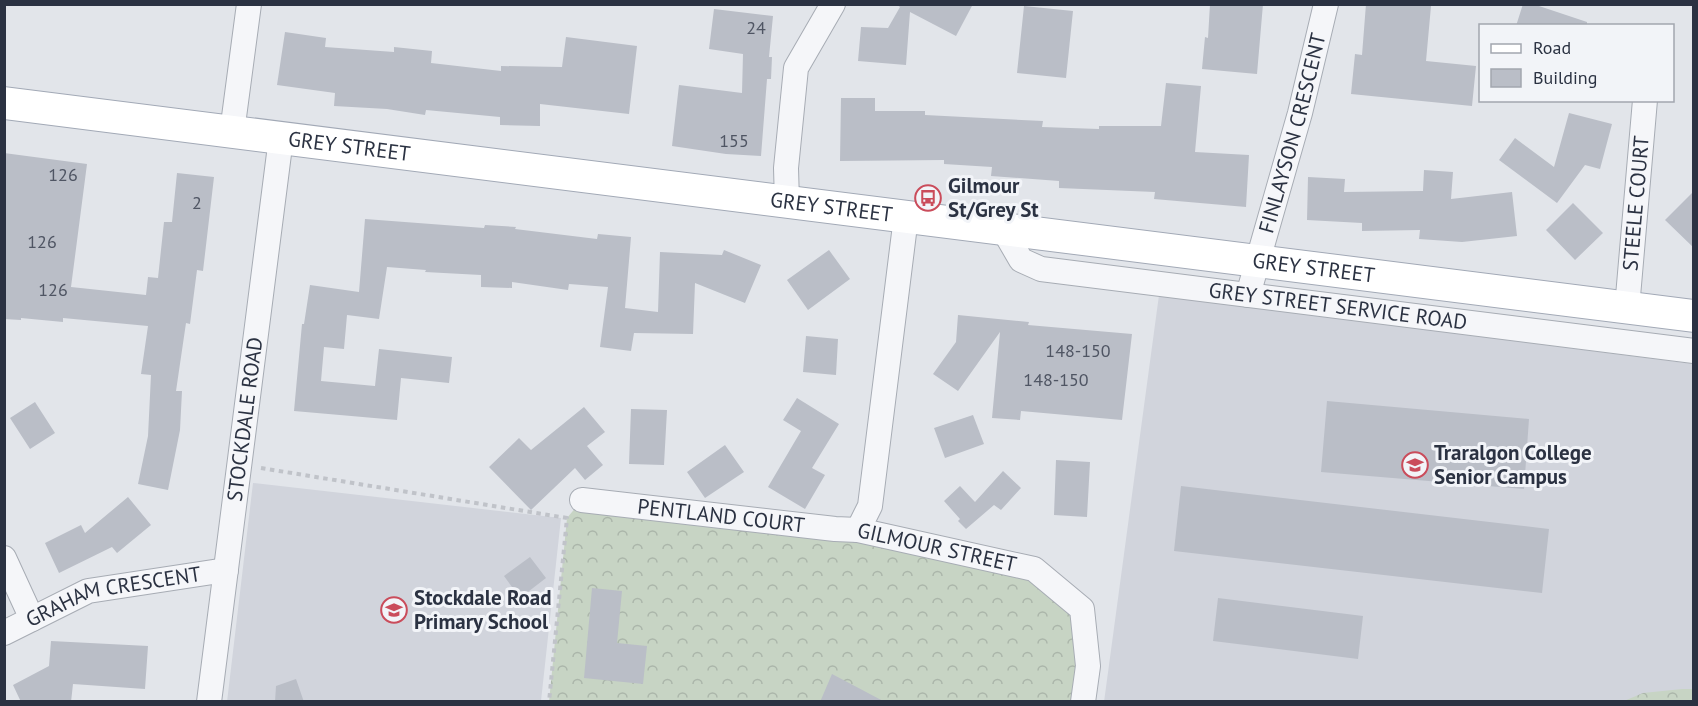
<svg xmlns="http://www.w3.org/2000/svg" width="1698" height="706" font-family="'PT Sans',sans-serif">
<style>
.built{fill:#d1d4dc}
.forest{fill:url(#forest-crowns)}
.building{fill:#babec7}
.lines{fill:none;stroke-linecap:round;stroke-linejoin:round}
.minor-casing{stroke:#a7acb4;stroke-width:26}
.major-casing{stroke:#a2a9b6;stroke-width:34}
.path{stroke:#c0c3c9;stroke-width:4;stroke-dasharray:4.5 4.5;stroke-linecap:butt}
.minor{stroke:#f5f6f9;stroke-width:24}
.major{stroke:#fff;stroke-width:32}
.labels{text-anchor:middle;stroke-width:6;stroke-linejoin:round;paint-order:stroke}
.number-label{font-size:18px;fill:#4f5563}
.street-label{font-size:21px;fill:#2b3242;stroke:#f2f4f8}
.poi-label{font-size:21px;font-weight:bold;fill:#2b3242;stroke:#f2f4f8;text-anchor:start}
</style>
<defs>
<pattern id="forest-crowns" width="20" height="18" patternUnits="userSpaceOnUse" patternTransform="scale(1.5)"><rect width="20" height="18" fill="#c7d4c4"/><path d="M2 6a3 3 0 1 1 6 0M12 15a3 3 0 1 1 6 0" fill="none" stroke="#abb6aa"/></pattern>
</defs>
<rect width="100%" height="100%" fill="#e2e5ea"/>
<path class="built" d="M1159 295 1693 364V701L1104 702Z
M253 483 561 518 541 701 227 702Z"/>
<path class="forest" d="M582 500 1034 569 1082 609 1083 701 549 702 567 518Z
M1682 689H1693V701H1624L1643 693Z"/>
<path class="building" d="M896 4H973L956 36 910 12 906 65 858 61 861 27 888 28 900 7Z
M1210 4H1263L1257 74 1202 69 1205 37 1208 38Z
M1366 4 1431 6 1426 61 1476 66 1472 106 1351 94 1355 54 1362 55Z
M1523 4H1533L1587 22V26H1516Z
M1024 6 1073 11 1066 78 1017 73Z
M714 9 773 16 769 57H772L771 79H767L761 156 726 154 672 146 679 85 742 93 743 54 709 49Z
M285 32 326 38 325 47 394 52V47L432 51 431 63 501 71V66L562 67 566 37 637 46 629 114 540 104V126L500 125V117L426 110 425 115 387 109 334 106 335 93 277 85Z
M1166 83 1201 86 1195 152 1249 155 1246 207 1154 199 1155 192 1059 188V181L991 176 992 167 944 164V160L840 161 841 98H875V111H925V115L1043 121 1042 127 1099 129V126H1161Z
M1569 113 1612 124 1600 169 1585 165 1557 203 1499 160 1515 138 1554 167Z
M4 153 87 164 71 287 146 295 148 277 158 278 164 222H172L177 173 214 177 203 271 197 270 190 324 186 323 176 391H182L180 430 168 490 138 484 148 436 151 375 141 374 148 326 63 318V322L21 318V320L4 319Z
M1424 170 1453 172 1451 199 1512 192 1517 236 1462 242 1419 239 1420 230 1362 231V223L1307 220 1308 177 1345 179 1344 192 1423 191Z
M1694 191V248L1665 220Z
M1573 203 1603 233 1575 260 1546 230Z
M365 219 484 228 485 225 516 227 515 229 597 239 598 234 631 237 625 308 658 312 660 252 722 255 724 250 761 265 745 303 695 283 693 334 634 333 631 351 600 347 608 287 569 284 568 290 512 282V288L481 287V275L425 272 426 270 387 267 379 319 347 315 344 349 324 347 321 381 375 386 379 349 452 357 449 383 401 378 397 420 294 411 302 324H304L310 285 359 292Z
M829 250 850 279 808 310 787 280Z
M958 315 1029 322 1028 325 1132 334 1122 420 1021 411 1020 420 992 418 1000 332 958 391 933 374 956 342Z
M806 336 838 339 836 375 803 372Z
M797 398 839 424 812 468 825 475 805 509 768 487 801 431 783 420Z
M1327 401 1529 419 1524 489 1321 472Z
M35 402 55 433 30 449 10 418Z
M584 407 605 432 587 446 603 465 585 480 575 468 531 510 489 467 519 438 531 450Z
M631 409 667 410 664 465 629 464Z
M973 415 984 444 945 458 934 428Z
M725 445 744 472 705 498 687 472Z
M1056 460 1090 462 1087 517 1054 515Z
M1003 471 1021 488 1001 510 994 505 966 529 958 521 960 519 944 501 960 486 975 502Z
M1181 486 1549 529 1542 593 1174 551Z
M128 497 151 525 117 553 112 547 59 573 45 543 81 525 85 533Z
M530 557 546 578 520 598 504 576Z
M592 588 622 591 617 643 647 646 643 684 584 678Z
M1218 598 1363 616 1358 659 1213 641Z
M51 641 148 646 145 689 73 684 71 702H21L13 685 49 666Z
M832 674 885 702H820Z
M296 679 304 702H275L276 686Z"/>
<g class="lines">
<g class="minor-casing">
<g id="minor">
<path d="M232 132 249 4"/>
<path d="M787 202 786 168 796 68 833 4"/>
<path id="s1" d="M906 217 870 506 858 530 1034 569 1082 609 1088 666 1083 702"/>
<path id="s2" d="M1003 229 1021 260 1041 269 1694 351"/>
<path id="s3" d="M1248 295 1300 113 1326 4"/>
<path id="s4" d="M1627 308 1645 100"/>
<path id="s5" d="M582 500 835 529 858 530"/>
<path d="M4 558 32 619"/>
<path id="s6" d="M4 633 88 591 226 570"/>
<path id="s7" d="M209 702 281 138"/>
</g>
</g>
<g class="major-casing">
<g id="major">
<path id="s8" d="M4 103 1694 316"/>
</g>
</g>
<path class="path" d="M261 468 567 518 549 702"/>
<use href="#minor" class="minor"/>
<use href="#major" class="major"/>
</g>
<defs>
<g id="bus-ring" transform="scale(1.35)"><circle r="9.5" fill="#f2f4f8" stroke="#ca4c5b" stroke-width="1.5"/><path d="M-5-6H5V4H4V6H2V4H-2V6H-4V4H-5ZM-3.5-4V0h7V-4ZM-3.5 1.2v1.5H-2V1.2ZM2 1.2v1.5H3.5V1.2Z" fill="#ca4c5b"/></g>
<g id="school-ring" transform="scale(1.35)"><circle r="9.5" fill="#f2f4f8" stroke="#ca4c5b" stroke-width="1.5"/><path d="M0-5L7-2L0 1L-7-2ZM-4 1L0 2.5L4 1V4Q0 6-4 4Z" fill="#ca4c5b"/></g>
</defs>
<g fill-rule="evenodd">
<use href="#bus-ring" x="928" y="198"/>
<use href="#school-ring" x="1415" y="465"/>
<use href="#school-ring" x="394" y="610"/>
</g>
<g class="labels">
<g class="number-label">
<text x="756" y="34">24</text>
<text x="734" y="147">155</text>
<text x="63" y="181">126</text>
<text x="197" y="209">2</text>
<text x="42" y="248">126</text>
<text x="53" y="296">126</text>
<text x="1078" y="357">148-150</text>
<text x="1056" y="386">148-150</text>
</g>
<g class="street-label">
<text dy="7" stroke="none"><textPath href="#s3" startOffset="168">FINLAYSON CRESCENT</textPath></text>
<text dy="7" stroke="none"><textPath href="#s8" startOffset="348">GREY STREET</textPath></text>
<text dy="7" stroke="none"><textPath href="#s4" startOffset="105">STEELE COURT</textPath></text>
<text dy="7" stroke="none"><textPath href="#s8" startOffset="834">GREY STREET</textPath></text>
<text dy="7" stroke="none"><textPath href="#s8" startOffset="1320">GREY STREET</textPath></text>
<text dy="7" stroke="none"><textPath href="#s2" startOffset="357">GREY STREET SERVICE ROAD</textPath></text>
<text dy="7" stroke="none"><textPath href="#s7" startOffset="285">STOCKDALE ROAD</textPath></text>
<text dy="7" stroke="none"><textPath href="#s5" startOffset="140">PENTLAND COURT</textPath></text>
<text dy="7" stroke="none"><textPath href="#s1" startOffset="399">GILMOUR STREET</textPath></text>
<text dy="7" stroke="none"><textPath href="#s6" startOffset="117">GRAHAM CRESCENT</textPath></text>
</g>
<g class="poi-label">
<text x="948" y="193">Gilmour<tspan x="948" dy="24">St/Grey St</tspan></text>
<text x="1434" y="460">Traralgon College<tspan x="1434" dy="24">Senior Campus</tspan></text>
<text x="414" y="605">Stockdale Road<tspan x="414" dy="24">Primary School</tspan></text>
</g>
</g>
<rect width="1698" height="706" fill="none" stroke="#2b3242" stroke-width="12"/>
<rect x="1479" y="24" width="195" height="78" fill="#f2f4f8" stroke="#a2a6af" stroke-width="1.5"/>
<rect x="1491" y="44" width="30" height="9" fill="#ffffff" stroke="#a2a6af" stroke-width="1.5"/>
<text x="1533" y="54" font-size="18" fill="#2b3242">Road</text>
<rect x="1491" y="69" width="30" height="18" fill="#babec7" stroke="#a2a6af" stroke-width="1.5"/>
<text x="1533" y="84" font-size="18" fill="#2b3242">Building</text>
</svg>
